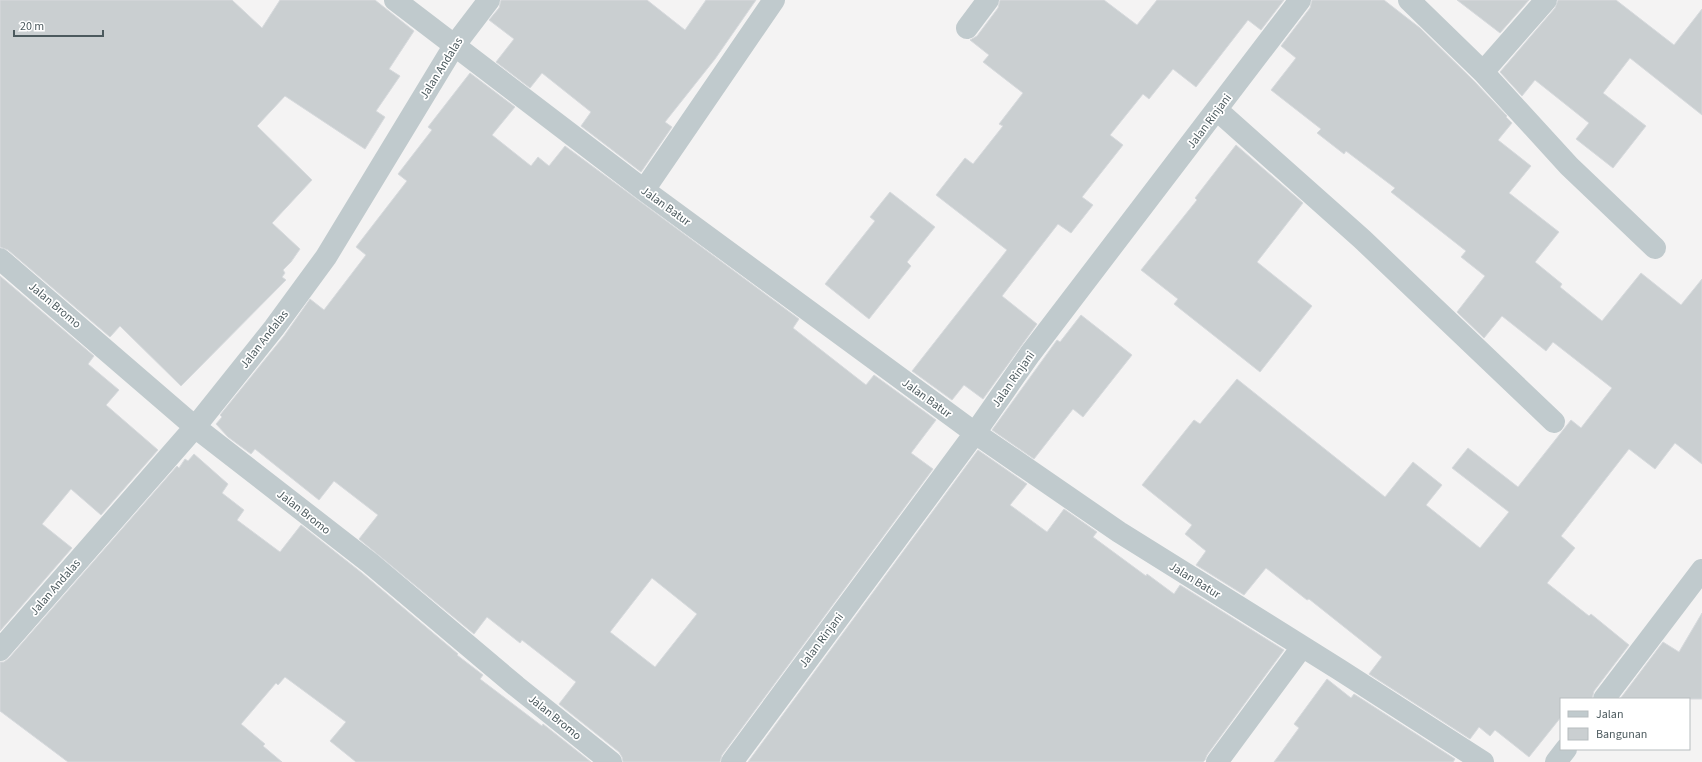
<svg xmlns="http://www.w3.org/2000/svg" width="1702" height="762" font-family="'Source Sans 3',sans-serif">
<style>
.building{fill:#cacfd1;stroke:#d7dadd;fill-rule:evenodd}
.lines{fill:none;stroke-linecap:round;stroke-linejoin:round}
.street{stroke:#c0cacd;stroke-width:22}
.labels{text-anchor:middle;stroke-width:3.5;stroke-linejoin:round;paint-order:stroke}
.street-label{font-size:12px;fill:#4c5a5e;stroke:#fff}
</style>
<rect width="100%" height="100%" fill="#f4f3f3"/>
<path class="building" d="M0 0H232L262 28 280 0H375L414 31 389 69 400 76 376 111 385 117 365 149 285 96 257 126 312 180 272 223 300 249 291 262 283 270 285 273 282 277 286 280 181 386 120 326 110 337 8 250 0 247Z
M501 0H647L685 30 706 0H756L715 59 665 122 672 127 641 172 581 126 591 112 542 73 530 88 496 62 514 39 489 20 499 8Z
M1000 0H1104L1137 25 1157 0H1284L1261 30 1248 20 1196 87 1173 69 1149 99 1143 94 1110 135 1123 145 1082 197 1093 205 1071 233 1058 224 1002 296 1037 324 983 399 964 385 952 400 912 371 1007 250 936 195 965 158 973 164 1003 126 999 124 1023 93 983 62 989 55 970 40 977 36 998 8Z
M1312 0H1384L1420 28 1474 81 1507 116 1506 117 1512 123 1498 140 1531 166 1509 193 1559 232 1535 262 1562 284 1560 287 1602 321 1641 273 1681 305 1702 279V464L1675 443 1655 469 1629 449 1561 536 1575 548 1547 583 1589 616 1591 614 1629 645 1594 691 1592 699H1561V717L1529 757 1495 730 1490 736 1479 727 1470 739 1369 674 1382 657 1309 599 1307 600 1266 568 1244 595 1196 565 1206 551 1185 534 1192 525 1142 485 1194 420 1200 424 1237 379 1385 497 1413 462 1442 485 1426 505 1480 548 1509 512 1452 468 1468 448 1518 487 1571 420 1581 428 1612 388 1553 342 1546 351 1502 316 1484 338 1457 312 1485 276 1461 257 1466 251 1391 192 1395 188 1346 151 1344 154 1317 133 1321 129 1271 90 1296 58 1281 46 1310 8Z
M1457 0H1529L1500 33Z
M1558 0H1616L1674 45 1702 9V115L1630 58 1603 93 1646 126 1613 168 1576 139 1589 123 1535 80 1522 96 1500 72 1555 8Z
M470 73 515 107 492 135 531 166 538 157 549 166 565 146 799 319 793 328 866 385 874 375 936 420 911 453 933 469 722 755 720 762H623L622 757 619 752 559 704 576 682 522 640 520 643 487 617 474 634 359 539 378 515 334 481 319 500 255 449 251 454 228 437 216 424 222 417 220 415 284 336 310 299 324 310 366 255 356 247 407 181 398 174 432 130 428 127ZM652 578 697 614 655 667 610 632Z
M1236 145 1303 203 1257 262 1312 306 1260 372 1174 304 1178 299 1141 270 1197 200 1195 198Z
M890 192 935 227 907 262 911 266 869 319 825 284 875 221 870 217Z
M0 276 94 356 88 364 119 390 106 405 158 450 101 515 71 489 42 524 72 548 0 631Z
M1081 315 1132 355 1083 417 1073 409 1034 459 992 430 1057 340 1060 342Z
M978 450 1027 484 1010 505 1047 532 1064 509 1097 532 1093 537 1146 576 1147 574 1174 594 1180 585 1284 650 1207 755 1205 760 1203 762H748Z
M194 454 228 484 222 493 244 510 237 520 280 552 301 525 362 573 458 654 457 655 483 675 480 679 542 726 543 724 591 762H356L330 741 346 722 285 677 278 685 276 683 241 724 265 744 263 746 282 762H68L0 711V662H4L9 658 177 466 179 468 185 459 188 461Z
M1702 613V699H1620L1663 642 1679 652Z
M1327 679 1351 698 1354 694 1455 759 1453 762H1274L1299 728 1294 724Z"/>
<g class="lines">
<path class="street" d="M395 0 644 190 975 433 1119 532 1340 670 1483 762
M1409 0 1483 72 1569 166 1655 248
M967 28 988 0
M1483 72 1546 0
M1217 110 1362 239 1554 422
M644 190 774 0
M0 259 195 427 370 563 516 686 611 762
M0 650 195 427 274 328 326 257 454 46 489 0
M1604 699 1702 570
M732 762 975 433 1030 354 1300 0
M1217 762 1302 647
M1556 762 1566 749"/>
</g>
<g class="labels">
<g class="street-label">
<text transform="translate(441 68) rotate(-58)" y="4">Jalan Andalas</text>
<text transform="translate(1209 121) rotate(-53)" y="4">Jalan Rinjani</text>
<text transform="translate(666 206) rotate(36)" y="4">Jalan Batur</text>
<text transform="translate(55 305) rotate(40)" y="4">Jalan Bromo</text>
<text transform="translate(264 339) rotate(-52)" y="4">Jalan Andalas</text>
<text transform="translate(1013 379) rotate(-55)" y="4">Jalan Rinjani</text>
<text transform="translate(927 398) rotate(36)" y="4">Jalan Batur</text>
<text transform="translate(304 512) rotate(38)" y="4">Jalan Bromo</text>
<text transform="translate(1195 580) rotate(32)" y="4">Jalan Batur</text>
<text transform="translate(55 587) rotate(-49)" y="4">Jalan Andalas</text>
<text transform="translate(821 640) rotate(-53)" y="4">Jalan Rinjani</text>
<text transform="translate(555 717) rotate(39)" y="4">Jalan Bromo</text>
</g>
</g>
<rect x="1560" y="698" width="130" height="52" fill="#ffffff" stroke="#b7bdbf"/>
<rect x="1568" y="711" width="20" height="6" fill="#c0cacd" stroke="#b7bdbf"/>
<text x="1596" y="718" font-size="12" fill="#4c5a5e">Jalan</text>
<rect x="1568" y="728" width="20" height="12" fill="#cacfd1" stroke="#b7bdbf"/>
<text x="1596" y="738" font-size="12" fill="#4c5a5e">Bangunan</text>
<path d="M14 30v6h89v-6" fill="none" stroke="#4c5a5e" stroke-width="2"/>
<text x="20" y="30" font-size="12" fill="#4c5a5e" stroke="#ffffff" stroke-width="3" paint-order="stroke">20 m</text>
</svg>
